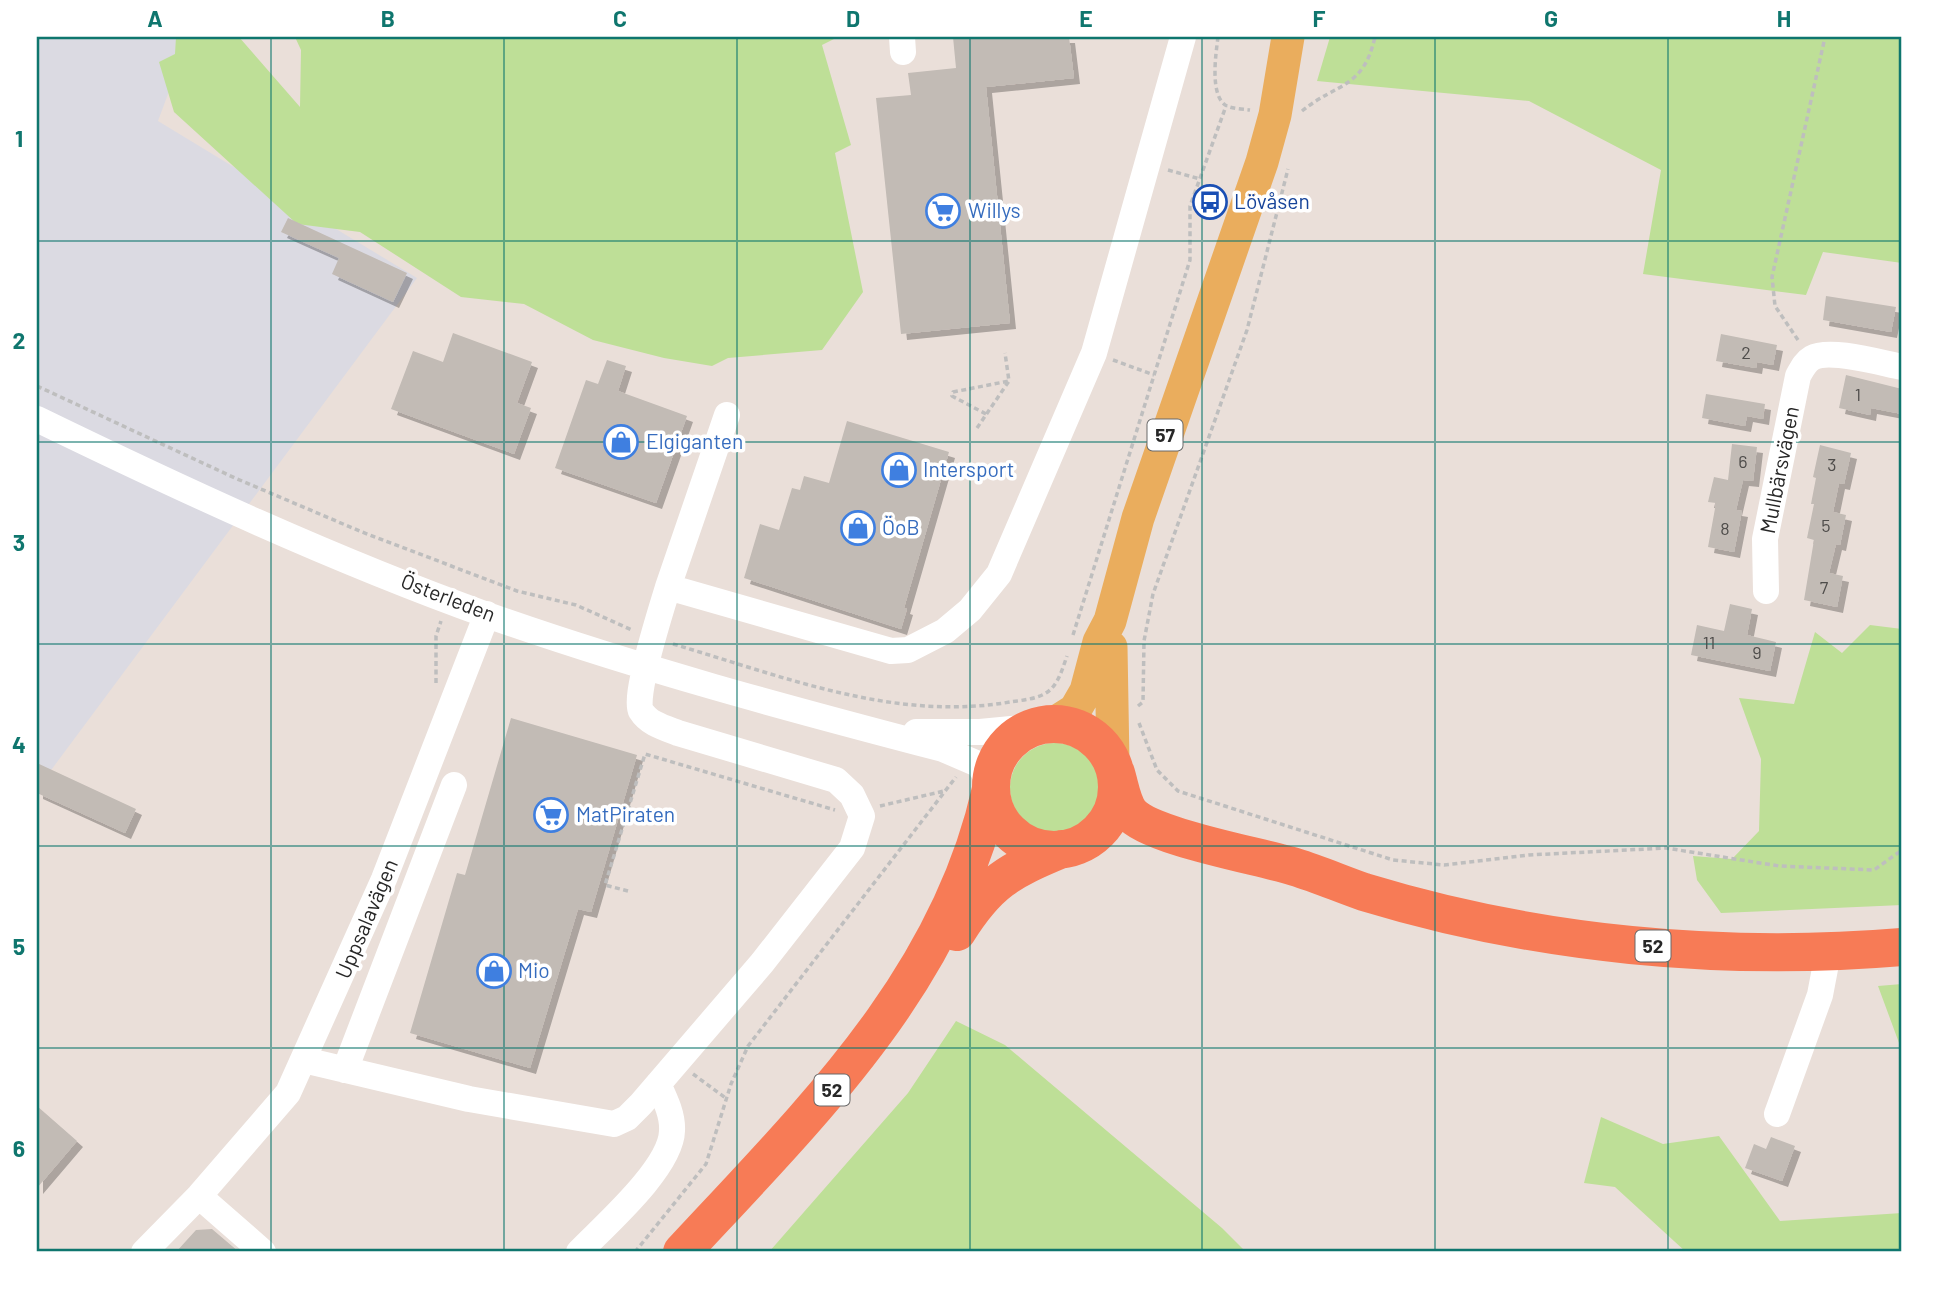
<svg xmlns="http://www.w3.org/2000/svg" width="1939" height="1289" font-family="Barlow,sans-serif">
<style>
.industrial{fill:#dbdae2}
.green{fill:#bedf97}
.building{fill:#c2bbb5;filter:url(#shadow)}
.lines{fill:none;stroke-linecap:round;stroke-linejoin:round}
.path{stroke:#bebebe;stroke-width:3.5;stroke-dasharray:5 3.5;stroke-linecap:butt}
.minor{stroke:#fff;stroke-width:26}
.major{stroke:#eaad5d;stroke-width:33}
.highway{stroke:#f77b56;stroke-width:38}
.grid{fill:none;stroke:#0f766e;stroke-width:2;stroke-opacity:0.55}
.labels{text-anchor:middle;stroke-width:7;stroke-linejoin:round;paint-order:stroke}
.number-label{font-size:18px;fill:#4e4c4a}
.shield{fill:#fff;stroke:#686868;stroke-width:2}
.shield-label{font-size:19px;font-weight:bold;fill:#272727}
.transit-label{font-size:21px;fill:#164399;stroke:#fff;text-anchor:start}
.shop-label{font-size:21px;fill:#366cbe;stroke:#fff;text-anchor:start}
.street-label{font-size:21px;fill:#272727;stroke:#fff}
.neatline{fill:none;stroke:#0f766e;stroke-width:2.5}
.grid-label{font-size:23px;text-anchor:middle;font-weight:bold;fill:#0f766e}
</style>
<defs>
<filter id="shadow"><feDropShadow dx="6" dy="6" stdDeviation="0" flood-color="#0004"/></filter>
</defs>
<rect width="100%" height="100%" fill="#eadfd9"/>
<path class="industrial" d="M37 37H189L158 121 417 278 37 789Z"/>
<path class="green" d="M176 37H239L300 107 301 50 295 37H838L822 45 851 145 835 153 863 292 822 350 728 358 712 366 664 358 593 340 524 304 461 297 360 232 297 224 174 112 159 62 175 54Z
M1330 37H1902V263L1823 252 1806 295 1643 274 1661 170 1529 101 1317 81Z
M1870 625 1902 629V905L1721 913 1697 880 1693 856 1732 859 1759 831 1761 759 1739 698 1794 704 1815 632 1842 653Z
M1010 788a45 45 0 1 1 90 0a45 45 0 1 1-90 0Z
M1902 984V1051L1878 986Z
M956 1021 1005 1045 1222 1228 1246 1252H769L908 1093Z
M1601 1117 1663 1144 1719 1136 1780 1221 1902 1213V1252H1686L1615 1187 1584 1183Z"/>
<path class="building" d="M953 37H1069L1074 78 986 87 1010 323 901 334 876 98 911 95 908 73 956 68Z
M288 218 407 273 393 302 332 274 339 258 281 232Z
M1826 296 1896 307 1891 332 1823 320Z
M453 333 532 362 517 403 531 408 514 454 391 409 413 351 443 362Z
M1721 334 1777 345 1773 365 1757 362 1756 368 1716 361Z
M607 360 626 366 618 391 687 416 656 503 555 468 586 380 598 384Z
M1846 375 1902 389V414L1871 408 1870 415 1839 408Z
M1706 394 1765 404 1763 419 1747 416 1745 426 1702 418Z
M847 421 949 452 904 608 907 609 901 629 744 578 760 524 779 530 792 488 800 490 804 476 829 483Z
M1732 444 1757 447 1753 481 1743 480 1736 510 1742 511 1734 552 1708 547 1716 503 1708 502 1714 477 1728 480Z
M1820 445 1851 453 1844 484 1839 483 1833 512 1846 515 1840 545 1836 544 1829 573 1843 576 1837 607 1804 600 1814 540 1807 538 1814 504H1811L1816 478 1813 477Z
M1730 604 1752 609 1747 635 1776 642 1770 671 1691 655 1697 625 1724 631Z
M511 718 637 755 591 912 578 909 530 1068 410 1033 457 873 465 875Z
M37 763 136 809 125 833 37 793Z
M37 1106 77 1141 37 1188Z
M1771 1137 1795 1146 1782 1181 1745 1168 1754 1144 1766 1149Z
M212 1229 239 1252H176L196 1230Z"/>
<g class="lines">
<path class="path" d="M1218 37C1216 53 1209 97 1227 106 1233 109 1243 109 1250 110
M1302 111C1338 82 1363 89 1375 37
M1168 170 1200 179
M1798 340 1775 306 1772 277 1825 37
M1113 360 1154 375
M37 386 235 478 362 532 517 591 576 605 632 630
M986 414 952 396 953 392 1009 381
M977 428 1009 381 1005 353
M1073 635 1190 260V206L1226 106
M673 644C782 676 894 722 1010 702 1023 700 1040 699 1050 690 1059 682 1063 667 1067 656
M436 683V636L441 621
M1138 706 1143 702 1144 641 1153 594 1247 330 1288 169
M1139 723 1157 770 1178 791 1393 860 1444 865 1529 855 1666 848 1779 866 1874 870 1902 850
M880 806 944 791
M628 891 605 885 645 754 835 810
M693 1074 727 1099
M635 1252 706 1164 731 1084 748 1046 956 777"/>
<path class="minor" d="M902 37 903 52
M37 419C183 490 334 560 487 615 637 668 790 709 943 749L978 764 991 783
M668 587 727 415
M1766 591 1765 539 1798 376C1802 369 1805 362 1812 358 1830 348 1881 363 1902 367
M916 732H980L1040 726
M304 1060 469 1099 614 1124 627 1118 641 1104 762 963 852 848 862 816 852 795 836 780 678 733C665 728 649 724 641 711 633 697 662 607 668 587L891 651 908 650 945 631 970 610 999 574 1094 353 1183 37
M345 1070 454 785
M1777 1114 1820 995 1828 953
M199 1196 263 1252
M144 1252 199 1196 288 1093 384 879 487 614
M579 1252C604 1226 671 1168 672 1131 673 1115 665 1099 658 1084"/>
<path class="major" d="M1111 647 1113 763
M1053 724 1075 710 1086 691 1099 642 1110 621 1138 518 1262 162 1275 115 1288 37"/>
<path class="highway" d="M991 787a63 63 0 1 1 126 0a63 63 0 1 1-126 0Z
M1116 773C1120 786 1122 802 1130 813 1150 837 1260 856 1295 867 1318 874 1341 884 1364 892 1538 945 1722 962 1902 947
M957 932C988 882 1009 871 1062 849
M682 1252C810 1114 949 980 991 789"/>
</g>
<path class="grid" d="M271 37V1252M504 37V1252M737 37V1252M970 37V1252M1202 37V1252M1435 37V1252M1668 37V1252M37 241H1902M37 442H1902M37 644H1902M37 846H1902M37 1048H1902"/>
<defs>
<g id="bus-ring" transform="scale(1.75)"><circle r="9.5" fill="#fff" stroke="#1a4fb4" stroke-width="1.5"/><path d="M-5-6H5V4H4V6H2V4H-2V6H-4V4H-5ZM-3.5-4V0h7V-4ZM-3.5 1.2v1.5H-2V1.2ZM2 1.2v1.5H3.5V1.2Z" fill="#1a4fb4"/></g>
<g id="supermarket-ring" transform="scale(1.75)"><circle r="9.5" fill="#fff" stroke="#3f7fe0" stroke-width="1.5"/><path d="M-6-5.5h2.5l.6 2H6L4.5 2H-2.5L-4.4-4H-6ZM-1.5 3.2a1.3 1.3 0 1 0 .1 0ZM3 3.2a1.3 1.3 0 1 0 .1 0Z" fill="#3f7fe0"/></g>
<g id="shop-ring" transform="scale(1.75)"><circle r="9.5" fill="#fff" stroke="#3f7fe0" stroke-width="1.5"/><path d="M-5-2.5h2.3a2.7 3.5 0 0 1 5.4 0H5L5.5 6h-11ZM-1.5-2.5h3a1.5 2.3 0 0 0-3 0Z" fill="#3f7fe0"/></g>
</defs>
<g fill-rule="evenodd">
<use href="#bus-ring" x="1210" y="202"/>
<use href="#supermarket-ring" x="943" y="211"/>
<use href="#shop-ring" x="621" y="442"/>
<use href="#shop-ring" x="899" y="470"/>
<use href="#shop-ring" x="858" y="528"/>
<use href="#supermarket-ring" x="551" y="815"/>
<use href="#shop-ring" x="494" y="971"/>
</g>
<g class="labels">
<g class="number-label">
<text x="1746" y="359">2</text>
<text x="1858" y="401">1</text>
<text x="1743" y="468">6</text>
<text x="1832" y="471">3</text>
<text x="1826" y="532">5</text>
<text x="1725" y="535">8</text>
<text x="1824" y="594">7</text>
<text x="1709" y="649">11</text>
<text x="1757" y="659">9</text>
</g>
<g class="shield">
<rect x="1147.5" y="419.5" width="35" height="31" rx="5"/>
<rect x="1635.5" y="930.5" width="35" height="31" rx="5"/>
<rect x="814.5" y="1074.5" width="35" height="31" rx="5"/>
</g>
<g class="shield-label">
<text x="1165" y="442">57</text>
<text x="1653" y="953">52</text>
<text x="832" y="1097">52</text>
</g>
<g class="transit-label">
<text x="1234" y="209">Lövåsen</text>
</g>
<g class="shop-label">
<text x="968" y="218">Willys</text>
<text x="646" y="449">Elgiganten</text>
<text x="923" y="477">Intersport</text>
<text x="882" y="535">ÖoB</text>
<text x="576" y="822">MatPiraten</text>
<text x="518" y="978">Mio</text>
</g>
<g class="street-label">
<text transform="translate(1780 470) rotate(-79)" y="7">Mullbärsvägen</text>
<text transform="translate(448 598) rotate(21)" y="7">Österleden</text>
<text transform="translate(367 919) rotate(-67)" y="7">Uppsalavägen</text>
</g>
</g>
<rect width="1939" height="1289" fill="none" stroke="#ffffff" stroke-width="77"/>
<rect x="38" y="38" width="1862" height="1212" class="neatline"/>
<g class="grid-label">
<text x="155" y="27">A</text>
<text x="388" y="27">B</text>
<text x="620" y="27">C</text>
<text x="853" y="27">D</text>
<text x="1086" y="27">E</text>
<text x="1319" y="27">F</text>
<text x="1551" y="27">G</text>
<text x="1784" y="27">H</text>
<text x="19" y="147">1</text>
<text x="19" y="349">2</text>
<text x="19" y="551">3</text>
<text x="19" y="753">4</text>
<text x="19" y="955">5</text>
<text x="19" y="1157">6</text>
</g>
</svg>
